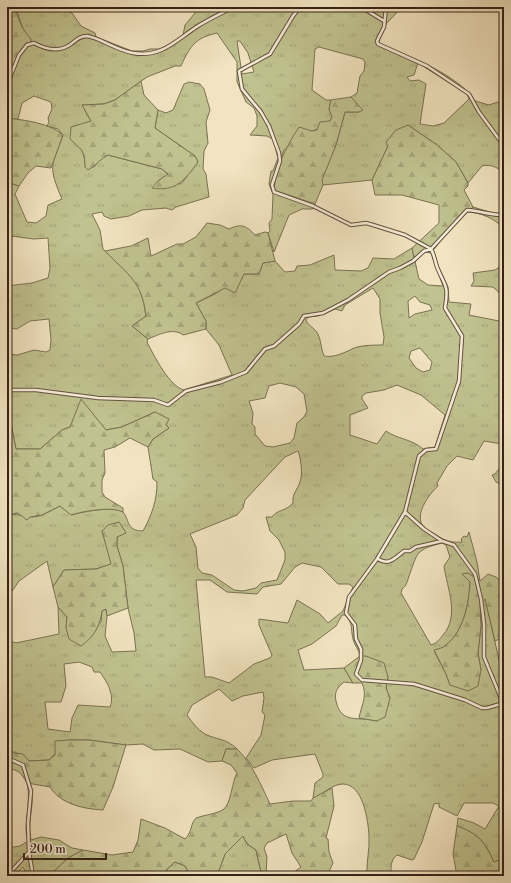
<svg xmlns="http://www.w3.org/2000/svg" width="511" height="883" font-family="'Libre Bodoni',serif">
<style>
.grass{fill:url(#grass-tufts);stroke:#7a7253;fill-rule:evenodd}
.forest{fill:url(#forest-firs);stroke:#7a7253}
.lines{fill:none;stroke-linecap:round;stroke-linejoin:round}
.minor-casing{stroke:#645242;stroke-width:4.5}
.minor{stroke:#f7edd7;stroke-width:2.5}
</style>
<defs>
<pattern id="grass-tufts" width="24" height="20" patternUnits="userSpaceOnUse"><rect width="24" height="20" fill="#c0c28f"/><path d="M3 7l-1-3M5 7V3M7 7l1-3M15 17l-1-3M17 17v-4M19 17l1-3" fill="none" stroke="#a6a67b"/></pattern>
<pattern id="forest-firs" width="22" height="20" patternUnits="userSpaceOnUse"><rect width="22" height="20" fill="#c0c28f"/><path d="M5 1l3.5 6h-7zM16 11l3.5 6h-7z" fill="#a6a67b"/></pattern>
</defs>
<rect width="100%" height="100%" fill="#f2e4c1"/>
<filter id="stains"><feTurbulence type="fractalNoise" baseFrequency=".005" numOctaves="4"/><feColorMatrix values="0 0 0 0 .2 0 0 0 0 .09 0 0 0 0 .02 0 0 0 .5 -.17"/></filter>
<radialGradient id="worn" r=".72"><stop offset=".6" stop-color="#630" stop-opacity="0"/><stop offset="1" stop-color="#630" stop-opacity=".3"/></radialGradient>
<path class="grass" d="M16 7H68V11L72 13 81 26 95 33 96 37 132 51H143L150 49H159L171 44 183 35 185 25 200 7H402L386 24 379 41 380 44C408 56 459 75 475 101L489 105 504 100V175C499 167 491 164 482 166L468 183 456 162 437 145 408 125 388 146 372 180 323 185 321 180 336 145 345 112H359L358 106 351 97 357 93 360 76 364 71 365 62 363 59 319 47 315 49 312 90 326 100H331L329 109 332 117C329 124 319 129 312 131L284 150 275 177 274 189 315 204 313 209H302L289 215 274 252 268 233 270 231 269 223 272 219 273 194 269 184 271 171H273L278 158 273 139 267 136 250 135 257 126V116L254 108 246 102 237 82V62L217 33C195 38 190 46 181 66H175L147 77 115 100 104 104 82 105 91 121 73 142C83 148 85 156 85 167H94L100 159 108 155 162 169 168 175 158 181 181 184 198 162 195 156 155 128 158 110 166 113 173 110 184 84 189 82 200 84 204 89 210 110 206 122 208 143 204 151 203 169 206 174 209 197 176 207 172 210 166 208 142 210 129 216 111 219 104 216 102 212 92 214 100 230 103 249 127 272 139 287 144 304 146 316 132 326 148 339 147 342C154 356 170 387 184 390L232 375 219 345 206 329V321L196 303 215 294 244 274H259L263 263 275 261 285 272 295 271 297 266 310 265 334 255 335 270 361 271 368 268 373 258 394 259 412 248 419 279 428 285 443 286 431 253 433 249 437 263 448 287 449 302 471 304 469 315 504 322V486L496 482 492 475 495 474 502 465V444L484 441 473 460 457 456 447 466 437 483 438 486C429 494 413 516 424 527 428 531 434 533 438 536 446 541 452 543 462 542L461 539 464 536 467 537 469 532 477 562 480 581 468 573 463 574 470 582C469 603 464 631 446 645 443 648 438 649 434 651L446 674 450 685 481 670 478 653 481 626 480 606 485 598 500 664 504 696V858L494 862C485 842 478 834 457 826L458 818 474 823 485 829 499 806 493 803H464L457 816 439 807V803L434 804 422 842 414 859 412 860 397 855C390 860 391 869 391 876H367C366 863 370 849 369 835 368 820 363 784 343 784 332 784 324 794 313 798L315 783 323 777V774L315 754 272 760 254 768 246 758 261 735 265 715 262 712 264 698 263 692 243 696 232 701 219 689 192 705 187 715C192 722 197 729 205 734 217 740 226 738 237 749H226L222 761 208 762 180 749 154 750 143 744 126 745 89 740H68L49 760 29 761 15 752H7V640L16 643 59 634 58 607 67 617 66 628 101 622 102 611 106 609 107 616 105 636 112 652 136 651 134 633 128 608 123 566 117 546V537L120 535 102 531 112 564 96 569 64 570 53 587 47 561 19 581 8 597 9 618 7 620V515C19 513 19 516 29 517 40 518 50 511 60 506L72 515C80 512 115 506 122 511 130 518 125 531 143 531 152 515 157 500 157 482L153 479 148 447 153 439 169 428 155 412 122 427 106 430 70 427 62 430 40 449H16L11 424H7V354L17 355 34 350 46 352 50 350 51 340 49 319 30 321 17 329 7 328V286L32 283 48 278 50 268 48 238 34 239 11 236 10 254 7 255V182L19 186 15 194 27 222 36 223 46 216 48 205 62 199C48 166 51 167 63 135L58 129 47 126 49 122 48 118 52 109 51 102 34 96 22 103 18 119 7 118V80L22 48 26 44C26 30 18 20 16 7ZM237 41H240L248 53 254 72 242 74ZM418 63 467 94 469 99 444 123 433 126 420 124 426 84 419 80 410 81 407 77 414 75ZM373 288 380 299V313L384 337 383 345C375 345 359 345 352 349 344 353 333 358 324 356 321 349 321 340 318 334 315 328 308 326 306 320L308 317 318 316 335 309 342 311 345 305ZM415 296 420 302 430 305 432 310 415 314 409 318 408 301ZM420 348 432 362 430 370 423 372 416 368 409 358 411 351ZM280 383 296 387 304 394 307 411 304 417 297 423 294 438 290 443 273 447 265 446 255 434V427L252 424 253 413 249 401 265 398 269 386ZM397 385 421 395 445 415 435 447 423 449C412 439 397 439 386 431L377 444 350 435V415L368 408 362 399V396L366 393 384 390ZM298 451C301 458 303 475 300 482 297 491 292 493 293 503 285 512 278 509 272 517H266L270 531 279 540 285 552V560L277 580 261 583 256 588 243 591 234 590 212 575 202 573 198 568 196 547 190 534 237 515 243 508 245 500 285 457ZM442 543 446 545 450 557 444 566C447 588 460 616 443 635 440 639 437 643 431 645L401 593 402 589C407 585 407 582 409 576 418 552 415 550 442 543ZM302 563 321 567 338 584H349L353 587 343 611 328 623 320 614 297 600 288 623 259 619V625L272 655 270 658 254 664 229 683 212 677H205L196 580H210L227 592 257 594 263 587 281 584 295 567ZM342 615H345C354 625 350 627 353 639 354 645 359 649 360 656L388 677 386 688 390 698 377 721C359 716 341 725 336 701 334 692 337 688 344 682L353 683 344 668 304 670 298 650 312 644 336 626ZM79 662 92 667 94 672H100C107 682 115 695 110 707L78 705 72 718 70 732 48 729 45 702H61L66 686 64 664Z
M473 207 493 213 504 214V228C493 218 482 213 468 212Z
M504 258V297L493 287 471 286 474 281 473 273 495 270 503 265Z
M27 783 30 784C31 790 33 797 32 804 31 816 28 828 31 840L41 837 59 840 72 848 83 850 68 858 49 876H27L23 867 18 872 19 876H7V848L20 846 28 841C22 827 32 803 27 783Z
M243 836 247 844 256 850 261 872 258 876H217L225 854Z
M175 862 185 866 191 876H165L167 869Z"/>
<path class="forest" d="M7 7H16C17 18 23 31 31 39V42L22 48 7 79Z
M141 81 144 95 158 110 155 128 195 156 198 162C185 180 176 192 152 188L158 181 168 174 162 169 108 155C100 159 96 166 88 170L85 167C85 149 81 150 70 139L71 127 91 121 82 105 104 104 115 100Z
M351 97 363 110 359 112H345L336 145 322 180 323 185 315 204 274 190C276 166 286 147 299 127L312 131 317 130 320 122 330 121 332 117 329 109 331 100Z
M7 118C24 120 50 123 63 135L51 168 36 166 28 173 19 186 7 182Z
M408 125 437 145 456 162 468 183V186L464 190 473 207 450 229 431 253 425 252 415 262 412 248 439 223V205L402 195H375L372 180 388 146 386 142 396 130Z
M207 223 220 225 229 229C241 223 247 226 255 235L265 232 268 233 275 261 263 263 259 274H244L235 293 225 288 196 303 206 321V329L183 335C173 327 158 335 148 339L132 326 146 316C142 281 128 275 105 251L131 246 148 238 151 256 177 244H183L196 237Z
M81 399 106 430 122 427 155 412 169 419 166 425 169 428 153 439 148 447 130 438 115 447 104 450 105 473 102 480V492L105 497 123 508V512C112 506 84 511 71 515L60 506 42 515 30 517 27 520 18 513 7 515V424L11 423 16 449H40L62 430 70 427Z
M119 522 126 533 117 537V546L123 566 128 608 107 616 106 609 102 611C100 626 94 637 81 646L69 639 66 628 67 617 58 607 53 587 64 570 96 569 111 564 102 531 108 525Z
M468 573 480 581 488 574 496 577 504 584V637L495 641 485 599 480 606 481 626 478 653 481 670 478 686 468 691 450 685 446 674 434 650C438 649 443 648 446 645 464 631 469 603 470 582L462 574Z
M360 656H366L384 663 388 677 386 688 390 698 385 717 377 721 359 718C361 706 368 696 362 683H353L344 668Z
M68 740H89L126 745 113 787 103 810C84 809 60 804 50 787L27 783C21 773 19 770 7 768V752L23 754 29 761 49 760 55 755V741Z
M226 749H237C253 765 260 783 270 804L293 801H311L313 798 332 788 334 806 326 838 328 839 329 852 333 863 327 876H289L301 867 292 853 286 834 267 843 264 848 267 857 266 876H258L261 872 256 850 247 844 243 836 225 854 217 876H191L185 866 175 862 167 869 165 876H49L68 858 83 850 112 855 133 852 138 840 141 819 165 828 185 839C192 833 190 824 196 818 204 815 217 814 224 809 231 803 232 782 237 773L231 765 222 761Z
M457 826C479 834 484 841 494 862L504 858V876H457L453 854Z"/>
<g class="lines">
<g class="minor-casing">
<path id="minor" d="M300 7 293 16 270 54 239 71 242 89 261 112 269 126 279 153 280 161 272 185 274 192 313 206 351 225 366 223 373 225 405 235 431 249C434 254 435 261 437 267 445 287 449 284 445 308L462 336 459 381 436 449 426 450 419 456 405 512 424 529 442 541 454 545 475 574 481 599 484 624V657L503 703
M361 7 384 21
M386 7 384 27 377 41 378 44 427 66 469 94 479 112 504 146
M7 85 19 55 27 45 34 43C45 49 59 53 71 44 76 40 80 36 87 36 98 37 118 51 133 53 162 58 176 40 198 26 209 19 222 13 234 7
M7 390H36L98 398 154 400 168 405 186 391 221 382 246 372 265 349 274 346 299 324 304 316 323 313 348 300 389 272 400 268 413 261 424 251 431 249 467 210C480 211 491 215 504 215
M405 512 377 559 349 597 346 613 355 625 356 639 361 649V660L356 674 362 680 414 684 465 700 482 708H487L504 703
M378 559C389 566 395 558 404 551H410L416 547 442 541
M7 758 23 765 31 791 28 823 29 852 7 876
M29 852 33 876"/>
</g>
<use href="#minor" class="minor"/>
</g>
<rect width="511" height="883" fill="none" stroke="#f2e4c1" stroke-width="24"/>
<rect x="8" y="8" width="495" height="867" fill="none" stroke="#352217" stroke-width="2"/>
<rect x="12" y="12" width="487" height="859" fill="none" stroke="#352217"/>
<path d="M24 853v6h82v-6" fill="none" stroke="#352217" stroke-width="2"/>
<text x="30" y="853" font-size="12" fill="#352217" stroke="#f7edd7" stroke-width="3" paint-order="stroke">200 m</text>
<rect width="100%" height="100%" filter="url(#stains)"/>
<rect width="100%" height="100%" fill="url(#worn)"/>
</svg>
